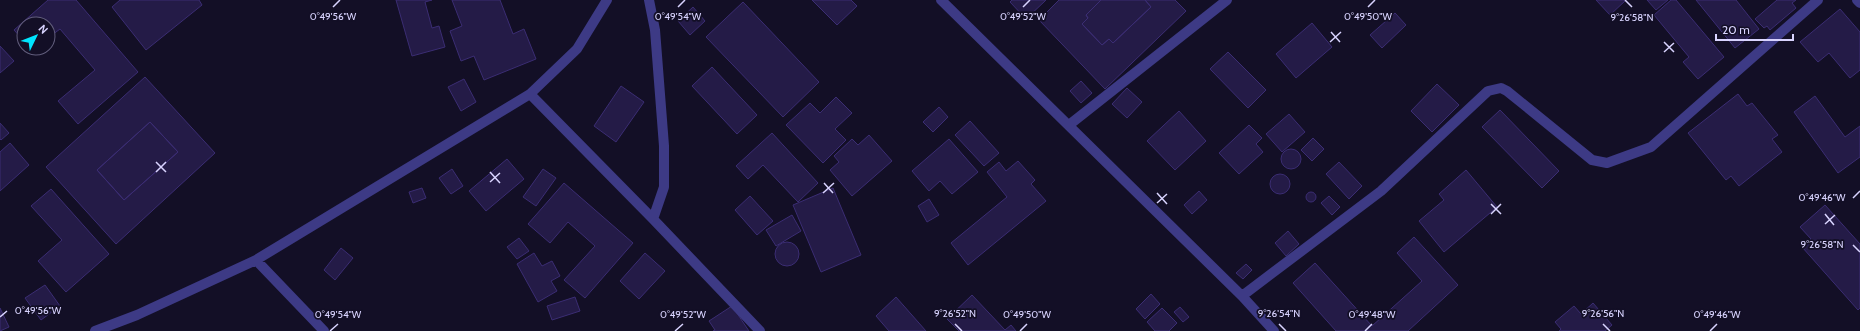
<svg xmlns="http://www.w3.org/2000/svg" width="1860" height="331" font-family="Cabin,sans-serif">
<style>
.building{fill:#241b47;stroke:#3b2d73;fill-rule:evenodd}
.lines{fill:none;stroke-linecap:round;stroke-linejoin:round}
.minor{stroke:#3d3a85;stroke-width:10}
.ticks{fill:none;stroke:#d9d4ff;stroke-width:1.5}
.ticks-label{font-size:10px;text-anchor:middle;fill:#d9d4ff;stroke:#130f26;stroke-width:3.5;stroke-linejoin:round;paint-order:stroke}
</style>
<rect width="100%" height="100%" fill="#130f26"/>
<path class="building" d="M48 0H76L138 72 78 124 58 101 95 70 60 29 48 38V24H24V41L14 30Z
M120 0H199L202 5 146 50 112 7Z
M396 0H432L425 2 432 28 439 26 445 47 412 56Z
M452 0H500L513 34 524 29 536 59 484 80 474 56 461 61 450 31 462 26Z
M812 0H851L857 6 837 25Z
M1012 0H1046L1026 19 1010 2Z
M1059 0H1101L1086 15 1088 18 1082 24 1102 45 1109 39 1113 43 1151 7 1145 0H1175L1186 11 1105 89 1039 20Z
M1101 0H1145L1151 7 1113 43 1109 39 1102 45 1082 24 1088 18 1086 15Z
M1596 0H1626L1610 15Z
M1647 0H1668L1656 10Z
M1671 0H1676L1724 57 1698 79 1683 62 1689 57 1654 15Z
M1696 0H1736L1759 29 1735 48Z
M1777 0H1796L1792 3 1796 8 1770 30 1767 26 1764 28 1755 19Z
M743 2 819 82 783 117 706 37Z
M693 7 705 21 690 35 678 21Z
M1840 9 1860 32V70L1850 78 1829 53 1818 62 1800 42Z
M1395 13 1406 25 1382 48 1370 35Z
M1312 23 1332 47 1296 78 1276 54Z
M0 46 14 61 0 73Z
M1228 52 1266 90 1248 108 1210 69Z
M712 67 757 115 737 134 692 86Z
M145 77 215 153 116 244 46 167ZM150 122 178 152 124 200 97 170Z
M464 79 476 102 461 111 448 87Z
M1081 81 1092 93 1081 103 1070 91Z
M1437 84 1459 105 1432 132 1411 111Z
M621 86 644 102 616 142 594 126Z
M1127 88 1142 102 1127 118 1112 104Z
M1738 94 1747 106 1752 103 1778 135 1772 139 1782 152 1739 186 1731 176 1726 180 1688 133Z
M1815 96 1845 137 1860 126V157L1838 173 1794 112Z
M836 97 852 113 835 129 846 140 823 163 786 125 810 103 820 113Z
M939 107 948 117 933 132 923 122Z
M1500 110 1559 171 1542 188 1482 127Z
M1179 111 1206 141 1175 170 1147 141Z
M1289 114 1305 132 1282 152 1266 134Z
M970 121 999 153 984 166 955 135Z
M150 122 178 152 124 200 97 170Z
M0 123 9 133 1 140 0 139Z
M1249 125 1262 138 1256 144 1263 152 1239 174 1219 153Z
M772 133 818 183 798 202 763 165 748 179 736 166Z
M869 135 892 161 852 196 830 170 839 162 834 156 852 139 858 145Z
M1313 138 1324 149 1312 161 1301 150Z
M949 139 978 172 952 194 940 181 929 191 912 171Z
M10 143 29 165 0 191V152Z
M1281 159a10 10 0 1 1 20 0a10 10 0 1 1-20 0Z
M507 159 524 179 486 211 469 191Z
M1018 161 1035 180 1031 184 1046 201 968 265 951 243 1007 197 987 172 999 162 1006 171Z
M1339 162 1362 186 1349 199 1326 174Z
M452 169 463 186 451 194 439 178Z
M543 169 556 178 536 206 523 197Z
M1466 170 1497 207 1444 252 1419 221 1444 200 1439 194Z
M1270 184a10 10 0 1 1 20 0a10 10 0 1 1-20 0Z
M564 183 633 243 585 298 564 280 595 246 568 222 550 243 528 224Z
M422 188 426 198 413 203 409 192Z
M833 188 861 255 821 272 793 205Z
M51 189 109 254 66 292 38 261 62 240 31 206Z
M1199 191 1207 200 1192 214 1184 205Z
M1306 197a5 5 0 1 1 10 0a5 5 0 1 1-10 0Z
M750 196 773 221 757 235 735 210Z
M1329 196 1340 207 1332 215 1321 203Z
M929 199 939 215 927 222 918 206Z
M1825 205 1860 244V308L1858 310 1802 247 1811 239 1800 227Z
M792 215 801 231 776 246 766 230Z
M1288 231 1299 244 1286 256 1275 243Z
M1414 237 1458 285 1408 331H1336L1293 283 1315 263 1372 326 1422 281 1397 253Z
M519 238 529 251 517 259 507 247Z
M775 254a12 12 0 1 1 24 0a12 12 0 1 1-24 0Z
M341 248 353 258 335 280 324 270Z
M534 253 542 266 552 261 560 276 551 281 557 291 538 302 517 264Z
M645 253 665 271 639 299 620 281Z
M1246 264 1252 270 1243 279 1236 273Z
M45 285 60 306 41 320 25 298Z
M1151 294 1160 304 1145 319 1136 309Z
M972 295 1005 330 1011 325 1016 331H959L947 319Z
M575 297 580 311 552 320 547 306Z
M896 297 926 331H889L876 316Z
M1593 303 1612 325 1605 331H1559L1561 329 1555 322 1574 306 1581 314Z
M732 306 749 331H713L715 330 709 321Z
M1180 307 1189 317 1183 322 1174 312Z
M0 308 9 327 0 331Z
M1162 308 1177 323 1169 331H1155L1147 322Z"/>
<g class="lines">
<path class="minor" d="M649 0 655 30 664 146V187L653 219
M941 0 1242 296 1274 331
M1857 0 1860 3
M530 94 577 49 607 0
M1069 125 1227 0
M256 260 324 331
M1242 296 1381 191 1488 91 1501 88 1507 91 1592 160 1607 163 1651 147 1818 0
M95 331 137 315 256 260 530 94 653 219 760 331"/>
</g>
<path class="ticks" d="M1625 0 1632 7M333 7 340 0M678 7 685 0M1023 7 1030 0M1368 7 1375 0M1331 32 1340 42M1330 42 1341 32M1664 42 1674 52M1664 52 1674 43M156 162 166 172M156 172 166 162M490 172 500 183M490 182 500 173M824 183 833 193M823 193 834 183M1157 193 1167 204M1853 198 1860 191M1157 203 1167 194M1491 204 1501 214M1491 214 1501 204M1825 214 1834 225M1825 224 1835 215M1853 245 1860 252M0 317 7 311M955 324 962 331M1279 324 1286 331M1603 324 1610 331M330 331 338 324M675 331 683 324M1020 331 1027 324M1365 331 1372 324M1710 331 1717 324"/>
<g class="ticks-label">
<text x="333" y="20">0°49'56"W</text>
<text x="678" y="20">0°49'54"W</text>
<text x="1023" y="20">0°49'52"W</text>
<text x="1368" y="20">0°49'50"W</text>
<text x="1632" y="21">9°26'58"N</text>
<text x="1822" y="201">0°49'46"W</text>
<text x="1822" y="248">9°26'58"N</text>
<text x="38" y="314">0°49'56"W</text>
<text x="955" y="317">9°26'52"N</text>
<text x="1279" y="317">9°26'54"N</text>
<text x="1603" y="317">9°26'56"N</text>
<text x="338" y="318">0°49'54"W</text>
<text x="683" y="318">0°49'52"W</text>
<text x="1027" y="318">0°49'50"W</text>
<text x="1372" y="318">0°49'48"W</text>
<text x="1717" y="318">0°49'46"W</text>
</g>
<g transform="translate(36 36) rotate(47)"><circle r="19" fill="#130f26" stroke="#625e7d"/>
<path d="M0-3L7 15L0 10L-7 15Z" fill="#00e5ff"/>
<text y="-6" font-size="11" font-weight="bold" text-anchor="middle" fill="#d9d4ff">N</text>
</g>
<path d="M1716 34v6h77v-6" fill="none" stroke="#d9d4ff" stroke-width="2"/>
<text x="1722" y="34" font-size="12" fill="#d9d4ff" stroke="#130f26" stroke-width="3" paint-order="stroke">20 m</text>
</svg>
